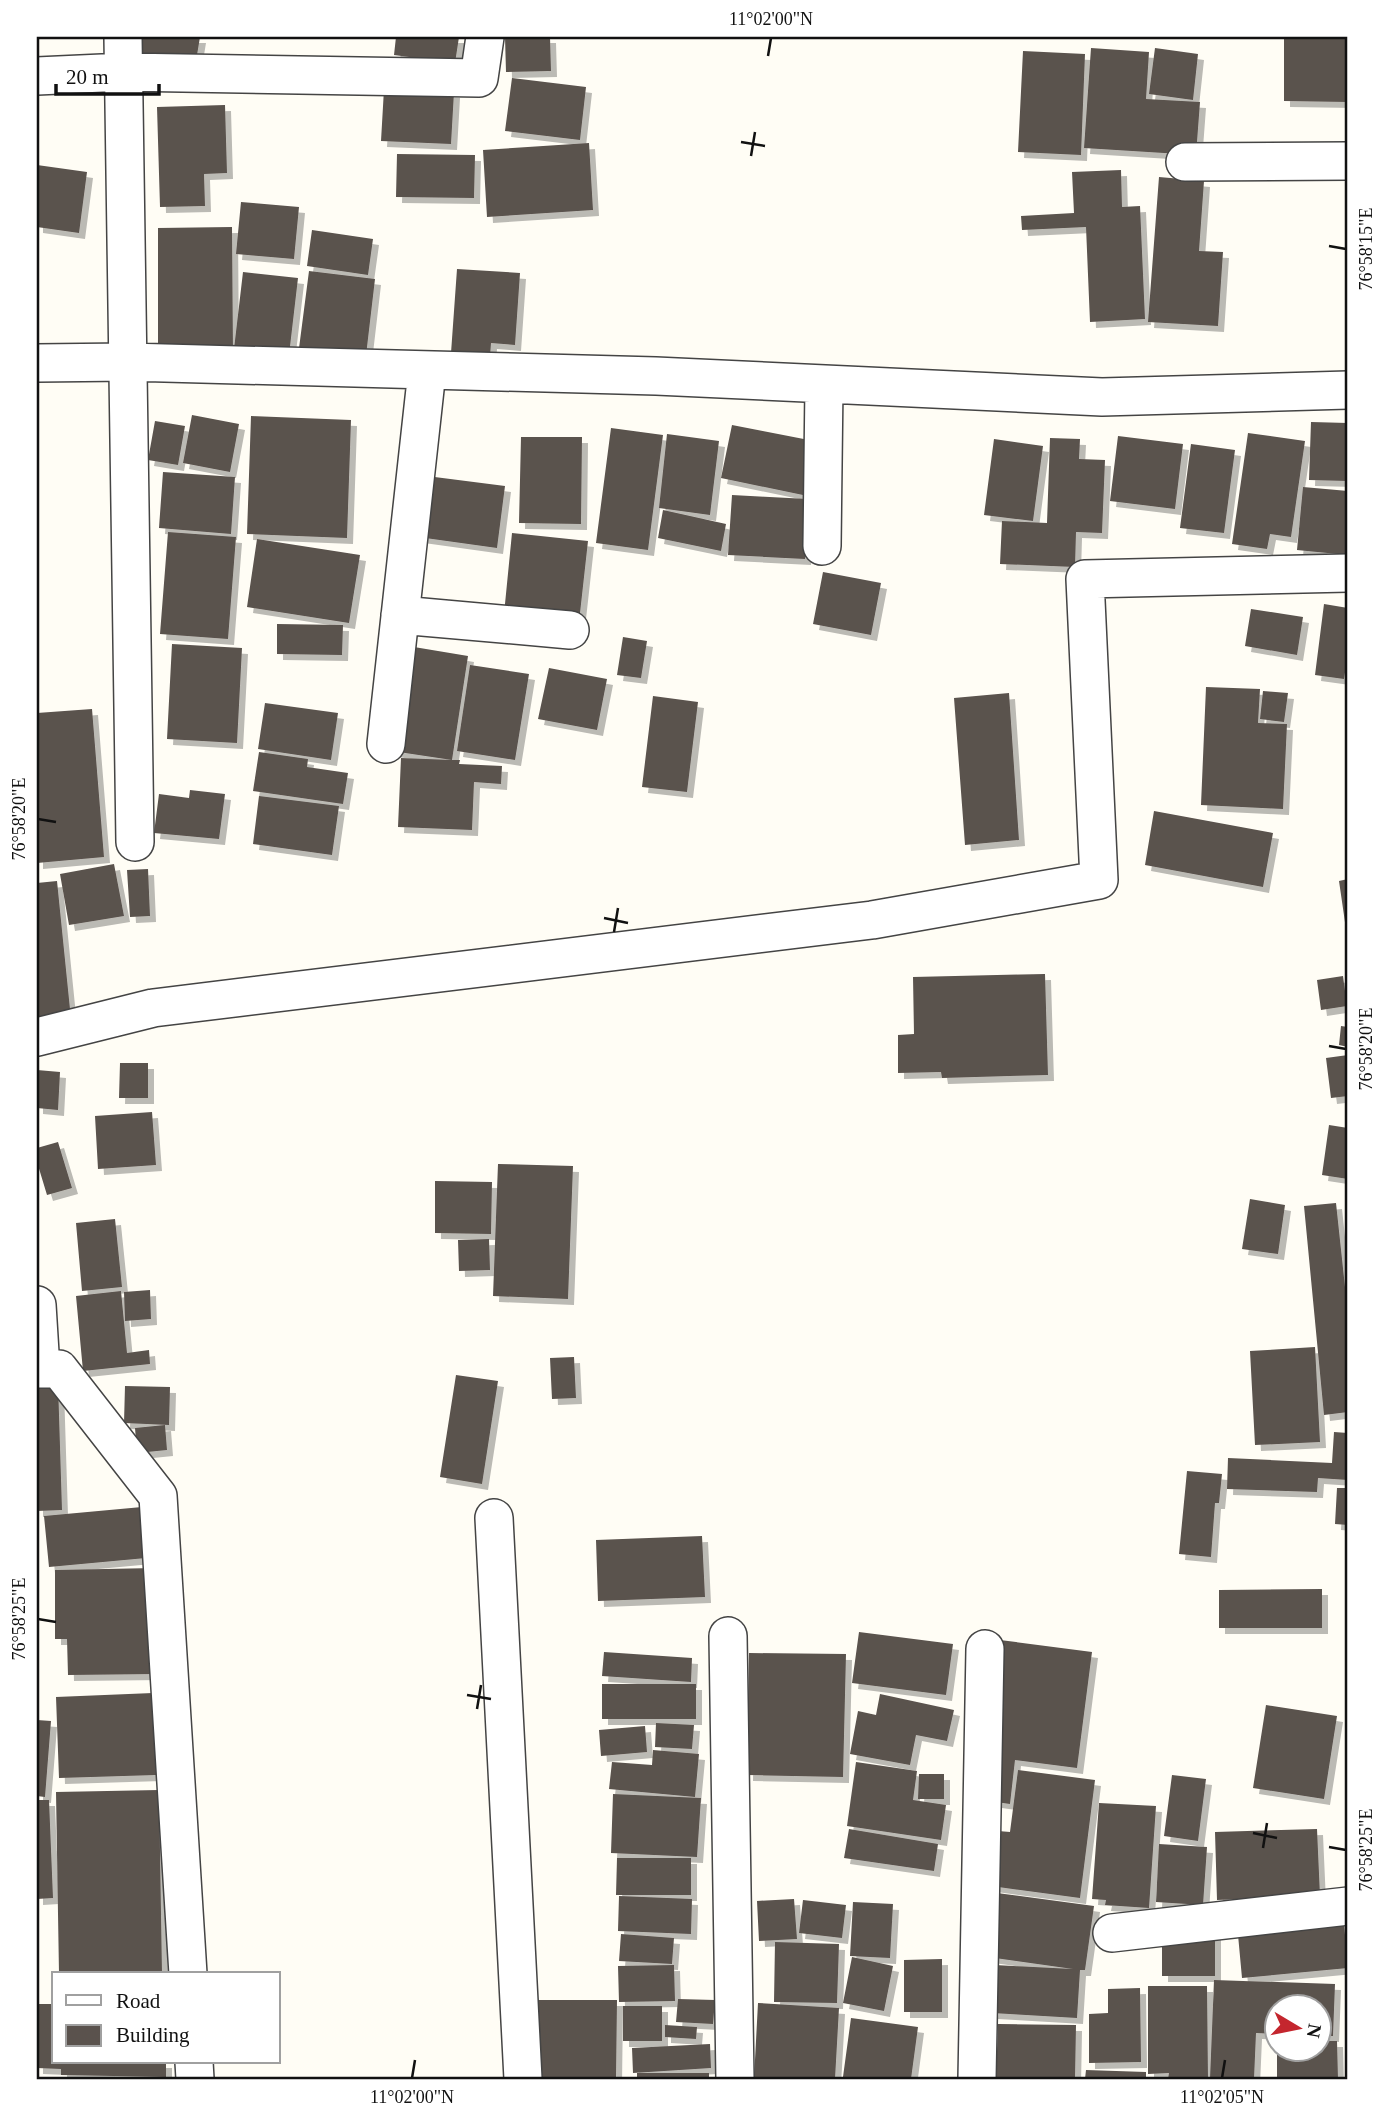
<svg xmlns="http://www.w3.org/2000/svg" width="1385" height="2116" font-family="Georgia,serif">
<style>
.building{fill:#5a524d;filter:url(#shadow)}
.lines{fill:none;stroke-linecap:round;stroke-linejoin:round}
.minor-casing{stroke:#444;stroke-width:40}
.minor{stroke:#fff;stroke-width:37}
.ticks{fill:none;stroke:#111;stroke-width:2.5}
.neatline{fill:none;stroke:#111;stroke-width:2.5}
.ticks-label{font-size:18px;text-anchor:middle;fill:#111}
</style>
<defs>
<filter id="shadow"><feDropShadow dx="6" dy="6" stdDeviation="0" flood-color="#0004"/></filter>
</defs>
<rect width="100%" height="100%" fill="#fffdf5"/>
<path class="building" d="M143 37H200L195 67 140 59Z
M396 37H459L455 63 394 55Z
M505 37H550L551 71 506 72Z
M1284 37H1348V102L1284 101Z
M1091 48 1149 52 1146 99 1200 102 1196 155 1084 148Z
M1155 48 1198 54 1193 100 1149 94Z
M1023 51 1085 54 1081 155 1018 152Z
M512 78 586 87 580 140 505 131Z
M384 89 454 92 451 144 381 141Z
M225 105 227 173 204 174 205 206 160 207 157 107Z
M589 143 593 210 487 217 483 150Z
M397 154 475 155 474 198 396 197Z
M37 165 87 172 79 233 37 227Z
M1121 170 1122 207 1140 206 1145 319 1090 322 1086 227 1022 230 1021 216 1074 213 1072 172Z
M1159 177 1204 181 1199 251 1223 252 1218 326 1148 322Z
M241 202 299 207 294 259 236 254Z
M232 227 233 355 158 356V228Z
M312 230 373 239 368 275 307 266Z
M457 269 520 273 515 345 491 343 489 370 450 367Z
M309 271 375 279 365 364 298 356Z
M243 272 298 278 289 355 234 349Z
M192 415 239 424 230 472 183 463Z
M251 416 351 420 347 538 247 534Z
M155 421 185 426 178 465 148 460Z
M1311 422 1348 423V481L1309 480Z
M732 425 814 441 803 495 721 478Z
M611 428 663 435 648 550 596 543Z
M1248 433 1305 441 1291 537 1270 534 1267 549 1232 544Z
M667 434 719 441 710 515 659 508Z
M1118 436 1183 444 1175 509 1110 501Z
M521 437H582L581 524 519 523Z
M1050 438 1080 439 1079 459 1105 460 1102 533 1076 532 1075 567 1000 564 1002 521 1047 523Z
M994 439 1043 446 1033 521 984 515Z
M1191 444 1235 450 1224 533 1180 528Z
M163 472 235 477 231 534 159 528Z
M419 475 505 486 497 548 411 536Z
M1303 487 1348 491V555L1297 550Z
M732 495 808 499 805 559 728 555Z
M663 510 726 524 721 551 658 538Z
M168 532 236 537 228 639 160 634Z
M512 533 588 541 579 622 504 614Z
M257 539 360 555 349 623 247 607Z
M823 572 881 583 871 635 813 624Z
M1324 604 1348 608V652L1344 679 1315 675Z
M1251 609 1303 617 1297 655 1245 646Z
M277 624 343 625 342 655 277 654Z
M623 637 647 641 641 678 617 675Z
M172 644 242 648 237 743 167 739Z
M408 646 468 656 452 760H460L459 764 502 766 501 784 474 782 472 830 398 827 401 758 452 760 392 751Z
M470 665 529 674 515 760 457 751Z
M549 668 607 679 597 730 538 719Z
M1206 687 1260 689 1258 723 1287 724 1283 809 1201 805Z
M1263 691 1288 693 1284 722 1260 719Z
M1009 693 1019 840 965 845 954 698Z
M653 696 698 702 687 792 642 787Z
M265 703 338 713 331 760 258 749Z
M92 709 104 857 37 863V713Z
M259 752 308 759 307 767 348 773 343 804 253 791Z
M190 790 225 794 219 839 154 833 159 794 189 798Z
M259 796 339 806 332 855 253 844Z
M1154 811 1273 833 1263 887 1145 865Z
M114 864 124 916 69 925 60 874Z
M148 869 150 916 130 917 127 870Z
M1348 879V936H1347L1339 881Z
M57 881 71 1019 37 1022V883Z
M1045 974 1048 1075 942 1078 941 1072 898 1073V1035L914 1034 913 977Z
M1343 976 1347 1006 1321 1010 1317 980Z
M1341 1026 1348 1027V1047L1339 1045Z
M1348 1055V1096L1331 1098 1326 1058Z
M120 1063H148V1098H119Z
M37 1070 60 1072 58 1110 37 1108Z
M152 1112 156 1165 98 1169 95 1116Z
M1329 1125 1348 1128V1179L1322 1175Z
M58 1142 72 1188 47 1195 37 1162V1148Z
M498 1164 573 1166 568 1299 493 1296Z
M435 1181 492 1182 491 1234 435 1233Z
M1250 1199 1285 1205 1278 1254 1242 1249Z
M1336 1203 1348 1315V1412L1324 1415 1304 1206Z
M115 1219 122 1287 82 1291 76 1223Z
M489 1239 490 1270 459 1271 458 1240Z
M150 1290 151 1319 125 1321 124 1292Z
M121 1291 127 1353 149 1350 150 1364 83 1371 76 1296Z
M1315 1347 1320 1442 1255 1445 1250 1351Z
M574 1357 576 1398 552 1399 550 1358Z
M456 1375 498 1381 482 1484 440 1477Z
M58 1383 62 1510 37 1511V1384Z
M125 1386 170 1387 169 1425 124 1423Z
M165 1425 167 1450 137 1453 135 1428Z
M1334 1432 1348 1433V1480L1318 1478 1317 1492 1227 1489 1228 1458 1332 1463Z
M1187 1471 1222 1474 1219 1503H1215L1211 1557 1179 1554Z
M1337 1488H1348V1525L1335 1524Z
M142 1507 146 1558 49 1567 44 1516Z
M702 1536 705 1597 598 1601 596 1540Z
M155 1568 157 1674 68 1675 67 1639H55V1570Z
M1322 1589V1628H1219V1590Z
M859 1632 953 1644 946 1695 852 1683Z
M1000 1640 1092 1652 1077 1768 1015 1760 1010 1804 989 1801Z
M604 1652 692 1658 691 1682 602 1676Z
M749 1653 846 1654 843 1777 747 1775Z
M602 1684H696V1719H602Z
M153 1693 156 1775 59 1778 56 1697Z
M880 1694 954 1710 947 1741 916 1735 910 1765 850 1754 858 1711 876 1715Z
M1266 1705 1337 1716 1324 1799 1253 1788Z
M37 1720 51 1721 45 1797 37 1796Z
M656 1723 694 1725 692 1749 655 1747Z
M645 1726 647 1752 601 1756 599 1730Z
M653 1750 699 1754 695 1797 609 1789 612 1762 652 1765Z
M856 1762 917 1771 913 1800 946 1805 941 1840 847 1826Z
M1018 1770 1095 1780 1080 1898 991 1886 998 1831 1010 1832Z
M919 1774H944V1799H918Z
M1172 1775 1206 1779 1198 1841 1164 1836Z
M159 1790 162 1974H59L56 1792Z
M613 1794 701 1798 697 1857 611 1853Z
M37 1800H49L53 1898 37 1899Z
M1099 1803 1156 1806 1149 1908 1105 1905 1106 1900 1092 1899Z
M849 1829 938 1844 934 1871 844 1858Z
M1317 1829 1320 1896 1217 1900 1215 1832Z
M1159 1844 1207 1847 1203 1905 1156 1902Z
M617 1858H691V1895H616Z
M997 1893 1094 1906 1085 1970H1080L1077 2018 992 2013 995 1965 1073 1969 988 1957Z
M619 1896 692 1899 691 1934 618 1931Z
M794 1899 797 1939 759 1941 757 1901Z
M803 1900 846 1905 842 1938 799 1933Z
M853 1902 893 1904 890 1958 850 1956Z
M1343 1913 1348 1968 1242 1978 1237 1924Z
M1215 1931V1976H1162V1932Z
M621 1934 674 1938 672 1964 619 1961Z
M775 1942 839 1944 837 2003 774 2002Z
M852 1957 893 1966 884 2011 843 2003Z
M942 1959V2012H904V1960Z
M674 1965 675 2001 619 2002 618 1966Z
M1214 1980 1335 1984 1333 2036 1318 2035V2008H1276V2034L1256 2033 1254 2079H1210Z
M1148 1986H1207L1208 2079H1168L1169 2073 1148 2074Z
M1140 1988 1141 2062 1089 2063V2014L1108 2013V1989Z
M678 1999 715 2000 713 2024 676 2022Z
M530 2000H617L616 2079H530Z
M758 2003 839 2008 835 2079H754Z
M37 2004H54V2062H166V2077L61 2075V2069L37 2068Z
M623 2006H662V2041H623Z
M851 2018 918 2027 911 2079 843 2077Z
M998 2024 1076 2025 1075 2079H996Z
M665 2025 697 2027 696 2039 665 2037Z
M1318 2041H1337L1338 2079H1277V2050H1318Z
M710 2044 711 2068 633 2073 632 2048Z
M1086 2070 1146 2072V2079H1085Z
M637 2073H709V2079H637Z"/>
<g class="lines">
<g class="minor-casing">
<path id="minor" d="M123 37 135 842
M37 76 124 72 479 78 485 37
M1185 162 1348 161
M37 363 128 362 656 376 1102 397 1348 390
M822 546 824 385
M400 615 570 630
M386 744 427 371
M37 1037 153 1008 872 920 1099 880 1085 579 1348 573
M37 1305 41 1369
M37 1369H59L158 1496 188 1974
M494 1518 523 2079
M728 1636 735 2079
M1112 1933 1348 1906
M194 2062 195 2079
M977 2079 985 1649"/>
</g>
<use href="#minor" class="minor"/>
</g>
<path class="ticks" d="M768 56 771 38M741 142 765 146M751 156 755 132M1329 246 1346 249M38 819 56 822M604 918 628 923M614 932 618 908M1329 1046 1346 1049M38 1619 56 1622M467 1695 491 1699M477 1709 481 1685M1253 1833 1277 1838M1329 1847 1346 1850M1263 1848 1267 1823M412 2078 415 2060M1222 2078 1225 2060"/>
<rect width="1385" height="2116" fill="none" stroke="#ffffff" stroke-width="77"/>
<rect x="52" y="1972" width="228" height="91" fill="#ffffff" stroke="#a0a0a0" stroke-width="2"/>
<rect x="66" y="1995" width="35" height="10" fill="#ffffff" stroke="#a0a0a0" stroke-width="2"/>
<text x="116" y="2008" font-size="21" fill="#111111">Road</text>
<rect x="66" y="2025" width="35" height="21" fill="#5a524d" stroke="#a0a0a0" stroke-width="2"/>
<text x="116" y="2042" font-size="21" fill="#111111">Building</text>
<g transform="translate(1298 2028) rotate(100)"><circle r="33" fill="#ffffff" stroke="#a0a0a0" stroke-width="2"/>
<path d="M0-5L12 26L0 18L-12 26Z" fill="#c4262e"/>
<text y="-10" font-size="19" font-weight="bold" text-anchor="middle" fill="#111111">N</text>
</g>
<path d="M56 84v10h103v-10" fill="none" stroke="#111111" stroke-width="3.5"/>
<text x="66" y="84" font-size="21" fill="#111111" stroke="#ffffff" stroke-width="5" paint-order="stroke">20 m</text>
<rect x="38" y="38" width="1308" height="2040" class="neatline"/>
<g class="ticks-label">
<text x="771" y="25">11°02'00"N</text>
<text transform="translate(1366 249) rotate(-90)" y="6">76°58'15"E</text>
<text transform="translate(19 819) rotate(-90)" y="6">76°58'20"E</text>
<text transform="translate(1366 1049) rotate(-90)" y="6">76°58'20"E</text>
<text transform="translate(19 1619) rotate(-90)" y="6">76°58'25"E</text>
<text transform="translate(1366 1850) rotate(-90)" y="6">76°58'25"E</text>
<text x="412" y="2103">11°02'00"N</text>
<text x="1222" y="2103">11°02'05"N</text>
</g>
</svg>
